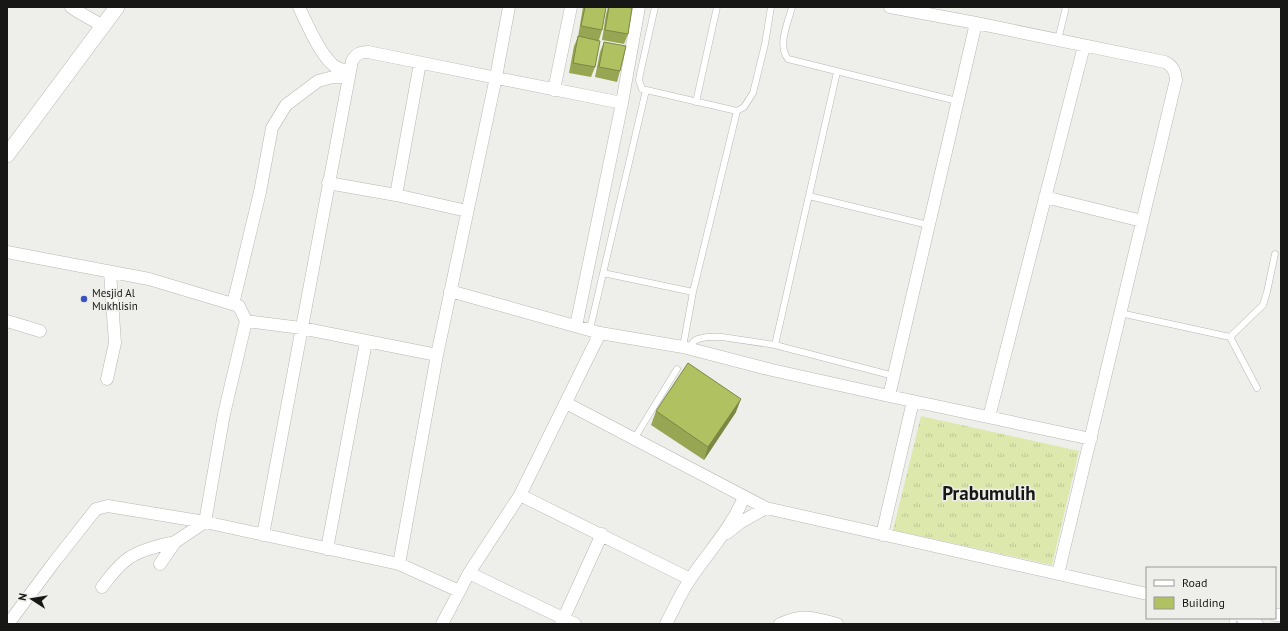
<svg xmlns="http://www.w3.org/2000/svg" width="1288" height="631" font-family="'PT Sans',sans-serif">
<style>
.grass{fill:url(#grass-tufts)}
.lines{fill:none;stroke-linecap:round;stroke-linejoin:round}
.service-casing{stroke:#b7b8b3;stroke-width:7}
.minor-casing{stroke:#b7b8b3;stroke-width:13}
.tertiary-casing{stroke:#b7b8b3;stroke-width:16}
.service{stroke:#fff;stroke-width:6}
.minor{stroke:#fff;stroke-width:12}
.tertiary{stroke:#fff;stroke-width:15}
.wall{fill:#97a653}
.shaded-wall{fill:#7b8744}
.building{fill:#b0c161;stroke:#7b8744}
.poi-dot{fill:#3952c4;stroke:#eeefea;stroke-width:1.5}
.labels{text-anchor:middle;stroke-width:3;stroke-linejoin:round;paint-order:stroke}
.poi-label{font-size:11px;fill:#171716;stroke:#eeefea;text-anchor:start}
.town-label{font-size:19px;font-weight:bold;fill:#171716;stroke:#eeefea}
</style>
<defs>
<pattern id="grass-tufts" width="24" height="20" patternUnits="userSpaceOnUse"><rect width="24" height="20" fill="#dce8ac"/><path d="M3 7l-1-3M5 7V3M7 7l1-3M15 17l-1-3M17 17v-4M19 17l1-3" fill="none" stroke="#bcc693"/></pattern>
</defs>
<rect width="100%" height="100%" fill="#eeefea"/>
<path class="grass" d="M921 416 1079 451 1052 565 893 530Z"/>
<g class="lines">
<g class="service-casing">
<path id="service" d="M655 7 640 74 639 80 642 89 737 111 744 107 753 93 765 44 771 7
M792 7C788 23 777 45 788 59L957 101
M1058 40 1066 7
M696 102 717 7
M809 196 928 225
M603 273 693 292
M1120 313 1230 337 1257 388
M590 329 646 90
M1230 337 1263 305 1267 292 1275 254
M775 345 837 72
M683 347 693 292 737 111
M689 348 694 341 698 339 707 337H722L775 345 894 376
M634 439 677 369
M1232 624 1234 618"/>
</g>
<g class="minor-casing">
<path id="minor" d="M71 7 77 11 103 26
M299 7C306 22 323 62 338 68 341 70 346 70 350 71
M890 7 976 23 1165 62C1173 66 1175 71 1176 80L1058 574
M554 90 571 7
M328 183 396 195 467 211
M396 195 420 63
M1045 197 1142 221
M7 252 149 279 239 306 246 321 224 414 205 522 175 542 160 564
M450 291 600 333 683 347 772 370 889 396 1091 439
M233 304 260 192 272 128 286 105 318 81 333 77H349
M7 321 40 331
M246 321 301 328 437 355
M576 326 622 103 639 7
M107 379 115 343 110 272
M889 396 976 23
M566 403 766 508 1147 594
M989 417 1084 46
M520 495 690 579
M727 533 741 522 766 508
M263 535 352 61C356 54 360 52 368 52L622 103
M882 535 913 401
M327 549 366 342
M399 564 437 355 496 77 509 7
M469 573 575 624
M102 587C109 578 116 568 125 561 138 550 159 546 175 542
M1275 615H1281
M1242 618 1257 624
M8 624 55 561 96 509 108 506 205 522 399 564 459 591
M442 624 469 573 520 495 600 333
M561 624 602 534
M666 624C674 609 681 592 691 578 709 551 732 527 744 497
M780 624C805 613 812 618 837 624"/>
</g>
<g class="tertiary-casing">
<path id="tertiary" d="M7 155 117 7"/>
</g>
<use href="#service" class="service"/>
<use href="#minor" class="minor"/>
<use href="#tertiary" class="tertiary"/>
</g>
<path class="wall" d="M583 7H606L602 30 599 40 595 67 591 77 569 73 574 46 578 37Z
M608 7H627L628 34 624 44 602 40 606 14Z
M604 42 620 71 617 82 595 77 600 52Z
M656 411 736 412 704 460 651 425Z"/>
<path class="shaded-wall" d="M741 399 736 412 704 460 708 447Z"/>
<path class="building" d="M585 7H606L602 30 581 26Z
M609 7H627L632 8 628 34 605 30Z
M578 36 600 41 595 67 573 63Z
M604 42 626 46 620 71 599 67Z
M688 363 741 399 708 447 656 411Z"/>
<circle class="poi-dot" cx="84" cy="299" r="4"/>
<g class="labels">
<g class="poi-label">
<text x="92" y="297">Mesjid Al<tspan x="92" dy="13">Mukhlisin</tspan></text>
</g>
<g class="town-label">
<text x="989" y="500">Prabumulih</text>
</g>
</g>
<rect width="1288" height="631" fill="none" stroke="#171716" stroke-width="16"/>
<rect x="1146" y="567" width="130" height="52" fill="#eeefea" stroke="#989995"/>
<rect x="1154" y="580" width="20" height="6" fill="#ffffff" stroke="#989995"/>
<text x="1182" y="587" font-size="12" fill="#171716">Road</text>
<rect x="1154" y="597" width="20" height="12" fill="#b0c161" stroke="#989995"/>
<text x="1182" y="607" font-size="12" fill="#171716">Building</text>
<g transform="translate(32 599) rotate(282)" stroke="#eeefea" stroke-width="3" paint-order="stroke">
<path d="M0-3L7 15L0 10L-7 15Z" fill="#171716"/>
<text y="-6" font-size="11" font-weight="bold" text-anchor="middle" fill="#171716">N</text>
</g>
</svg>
